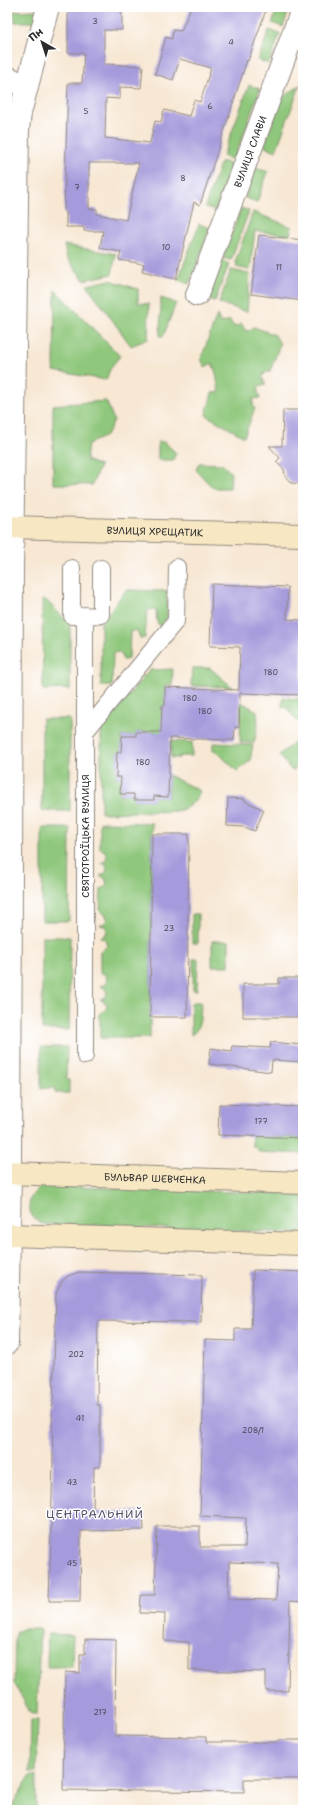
<svg xmlns="http://www.w3.org/2000/svg" width="310" height="1817" font-family="'Shantell Sans',sans-serif">
<style>
.green{fill:#8fc77b;stroke:#5d7953}
.building{fill:#a59adb;fill-rule:evenodd}
.lines{fill:none;stroke-linecap:round;stroke-linejoin:round}
.pedestrian-casing{stroke:#91897f;stroke-width:18}
.minor-casing{stroke:#91897f;stroke-width:24}
.tertiary-casing{stroke:#91897f;stroke-width:24}
.secondary-casing{stroke:#91897f;stroke-width:24}
.pedestrian{stroke:#fff;stroke-width:16}
.minor{stroke:#fff;stroke-width:22}
.tertiary{stroke:#fff;stroke-width:22}
.secondary{stroke:#f7e8c3;stroke-width:22}
.labels{text-anchor:middle;stroke-width:3;stroke-linejoin:round;paint-order:stroke}
.number-label{font-size:8px;fill:#4a4757}
.street-label{font-size:10px;fill:#2b2b2b;stroke:#fff}
.quarter-label{font-size:12px;letter-spacing:1px;fill:#565269;stroke:#fff}
</style>
<rect width="100%" height="100%" fill="#fff"/>
<filter id="ink" filterUnits="userSpaceOnUse"><feTurbulence type="fractalNoise" baseFrequency=".025" numOctaves="2"/><feDisplacementMap in="SourceGraphic" scale="8" xChannelSelector="R" yChannelSelector="G"/><feConvolveMatrix kernelMatrix="1 2 1 2 8 2 1 2 1" color-interpolation-filters="sRGB"/></filter>
<filter id="wash" filterUnits="userSpaceOnUse"><feTurbulence type="fractalNoise" baseFrequency=".012" numOctaves="4" result="noise"/><feDisplacementMap in="SourceGraphic" scale="16" xChannelSelector="R" yChannelSelector="G"/><feGaussianBlur stdDeviation="0.9" result="paint"/><feColorMatrix in="noise" values="0 0 0 0 0 0 0 0 0 0 0 0 0 0 0 0 0 1.4 0 .05"/><feComposite in="paint" operator="in"/></filter>
<g filter="url(#wash)">
<rect width="100%" height="100%" fill="#f7e7d3"/>
<path class="green" d="M278 7H290L283 27 272 23Z
M37 10V22H15L14 11Z
M269 30 280 34 269 64 258 60Z
M249 85 260 89 234 160 223 156Z
M300 85 276 151 264 146 281 99Z
M221 161 232 165 215 211 205 207Z
M256 168 268 172 257 202 245 198Z
M241 208 249 211 231 260 223 258Z
M253 212 292 227 290 235 255 231 250 270 236 267 237 262H235Z
M199 224 210 228 189 284 178 280Z
M64 245 116 254 112 274 84 280 67 258Z
M222 261 229 264 215 301 208 299Z
M231 270 250 274 247 312 219 303Z
M110 280 138 289V303L149 304 148 339 131 346 87 285Z
M55 290 120 356 111 367 106 380 54 371Z
M161 298 176 303 163 337 160 336Z
M217 315 220 322 223 323 230 320 233 326H239L241 323 245 330 248 331 254 327 275 335 280 344 270 372H266L262 377 265 383V385L258 387V393L260 395V398L253 399V406L255 408 244 437 206 415 212 393 219 392 216 373 212 363 205 367 201 359Z
M106 401 114 420 106 436 88 444 86 460 100 466 92 485 53 484V405Z
M158 442H164L176 453 173 460H158Z
M199 463 222 464 231 473 230 488H213L196 470Z
M126 590 167 591V617L161 626 157 623 156 611 152 609 147 611 145 638H140L137 630 130 632 129 659 123 660 120 652 113 653 112 686H101V622Z
M42 600H46L70 624V689L43 690Z
M192 668H210L232 687 191 686Z
M173 669 172 685H165V706H162V715L170 738 156 732H136V736H122L121 752H117L116 777H121L120 794H134V800H154V796L168 797V775L200 791C195 802 189 808 177 811L101 813V729L149 670Z
M283 698 303 699V716L297 721 286 707H282Z
M241 702 257 711 258 725 254 743 240 742Z
M42 719H70V811H42Z
M303 735V762L292 771 279 755Z
M171 741 192 742V756H179V758H171Z
M213 743 253 745 250 761 237 771 216 751H213Z
M100 822 152 823 150 1038H100V1013L104 1011 107 1007 106 1003 100 999 105 998 107 994 105 988 100 986 104 985 107 981 105 974 100 973V951L104 949 107 945 105 939 100 937 106 934 107 930 105 926 100 925 105 923 107 919 106 915 100 911 101 889 104 888 107 884 105 878 100 876 106 873 107 868 105 864 101 863 105 861 107 857 105 851 100 849Z
M42 828H70L69 921H42Z
M192 914H198V943H192Z
M42 937H70L69 1030H42Z
M212 941H229V966H212Z
M193 959H198L197 990H193Z
M194 1002H201C200 1013 202 1029 191 1035V1003Z
M41 1047H67L66 1079 69 1080V1093H55V1088H41Z
M252 1136 303 1138V1154L259 1152 255 1146H252Z
M45 1186 303 1194V1233L42 1224C23 1215 26 1192 45 1186Z
M23 1629H40L37 1714H31L14 1683 15 1637 17 1631Z
M48 1634 73 1635 72 1667H47Z
M31 1720H38L36 1772H30Z
M30 1776H36V1810L13 1809 14 1802Z"/>
<g id="blocks">
<path class="building" d="M68 7H120V12H122V30H104V64L143 66 141 88 120 87V99L106 98 105 138 150 143 155 121 161 122 164 110 189 116 194 100 200 102 211 68 180 59 173 80 155 74 166 37 172 39 173 30 181 31 191 7H267L248 61 247 60 200 205 194 202 176 279 142 271 144 264 119 260 121 252 100 248 103 231H84V227H66V212H64L68 83H82L84 53H68ZM89 163H139L126 220 97 214V209H89Z
M259 235 303 240V301L251 294Z
M283 410H303V484L291 483 285 476 284 469 276 462 280 458 269 446H282Z
M212 584 288 587 287 619 303 620 301 695 240 693 239 727H235L234 740 170 738 168 797 154 796V800H134V794H120L121 777H116L117 752H121L122 736H136V732H161L162 706H165V687L239 690 240 647 210 646Z
M228 798 245 799V801L264 810 255 831 244 827 227 826Z
M152 834H189L187 1017H150Z
M279 978H303V1017H243V984H279Z
M271 1042 303 1045V1062L272 1060 271 1072 209 1064 211 1048 231 1051 232 1046 270 1048Z
M219 1104 303 1107V1138L218 1135Z
M253 1270 303 1272V1602L290 1601 288 1691H266V1672L189 1670V1642L164 1641 165 1614 140 1613 141 1595H155L157 1526H200V1547H245L246 1518 200 1516 205 1340 235 1341V1329H251ZM229 1562 278 1564 276 1600 228 1599Z
M79 1272 202 1275 201 1322 98 1321 97 1405H100V1467H94L93 1512 143 1511 144 1530 81 1531 80 1601H49L53 1460 52 1406H53L56 1294 62 1281 68 1276Z
M85 1639 116 1640 115 1736 206 1737V1742H279V1740H303V1779H244V1792L63 1790 65 1672 80 1673V1654H85Z"/>
</g>
</g>
<g filter="url(#ink)">
<use href="#blocks" fill-opacity="0" stroke="#91897f" stroke-width="1"/>
<g class="lines">
<g class="pedestrian-casing">
<path id="pedestrian" d="M72 568V616L101 615V568
M86 731 176 621 177 567
M85 1056V615"/>
</g>
<g class="minor-casing">
<g id="minor">
<path d="M7 77 27 87"/>
<path id="s1" d="M197 295 303 7"/>
<path d="M7 1343 10 1173"/>
</g>
</g>
<g class="tertiary-casing">
<path id="tertiary" d="M10 1173 12 568 18 129 20 113 48 7"/>
</g>
<g class="secondary-casing">
<g id="secondary">
<path id="s2" d="M7 527 303 535"/>
<path id="s3" d="M7 1173 303 1183"/>
<path d="M7 1235 303 1244"/>
</g>
</g>
<use href="#pedestrian" class="pedestrian"/>
<use href="#minor" class="minor"/>
<use href="#tertiary" class="tertiary"/>
<use href="#secondary" class="secondary"/>
</g>
</g>
<g class="labels">
<g class="number-label">
<text x="95" y="24">3</text>
<text x="231" y="45">4</text>
<text x="210" y="109">6</text>
<text x="86" y="114">5</text>
<text x="183" y="181">8</text>
<text x="77" y="190">7</text>
<text x="166" y="250">10</text>
<text x="279" y="270">11</text>
<text x="271" y="675">180</text>
<text x="190" y="701">180</text>
<text x="205" y="714">180</text>
<text x="143" y="765">180</text>
<text x="169" y="931">23</text>
<text x="261" y="1124">177</text>
<text x="76" y="1357">202</text>
<text x="80" y="1421">41</text>
<text x="253" y="1433">208/1</text>
<text x="72" y="1485">43</text>
<text x="72" y="1566">45</text>
<text x="100" y="1715">217</text>
</g>
<g class="street-label">
<text dy="4" stroke="none"><textPath href="#s1" startOffset="153">ВУЛИЦЯ СЛАВИ</textPath></text>
<text dy="4" stroke="none"><textPath href="#s2" startOffset="148">ВУЛИЦЯ ХРЕЩАТИК</textPath></text>
<text transform="translate(85 836) rotate(-90)" y="4">СВЯТОТРОЇЦЬКА ВУЛИЦЯ</text>
<text dy="4" stroke="none"><textPath href="#s3" startOffset="148">БУЛЬВАР ШЕВЧЕНКА</textPath></text>
</g>
<g class="quarter-label">
<text x="95" y="1518">ЦЕНТРАЛЬНИЙ</text>
</g>
</g>
<rect width="310" height="1817" fill="none" stroke="#fff" stroke-width="24"/>
<g transform="translate(42 42) rotate(321)" stroke="#ffffff" stroke-width="3" paint-order="stroke">
<path d="M0-3L7 15L0 10L-7 15Z" fill="#2b2b2b"/>
<text y="-6" font-size="11" font-weight="bold" text-anchor="middle" fill="#2b2b2b">Пн</text>
</g>
</svg>
